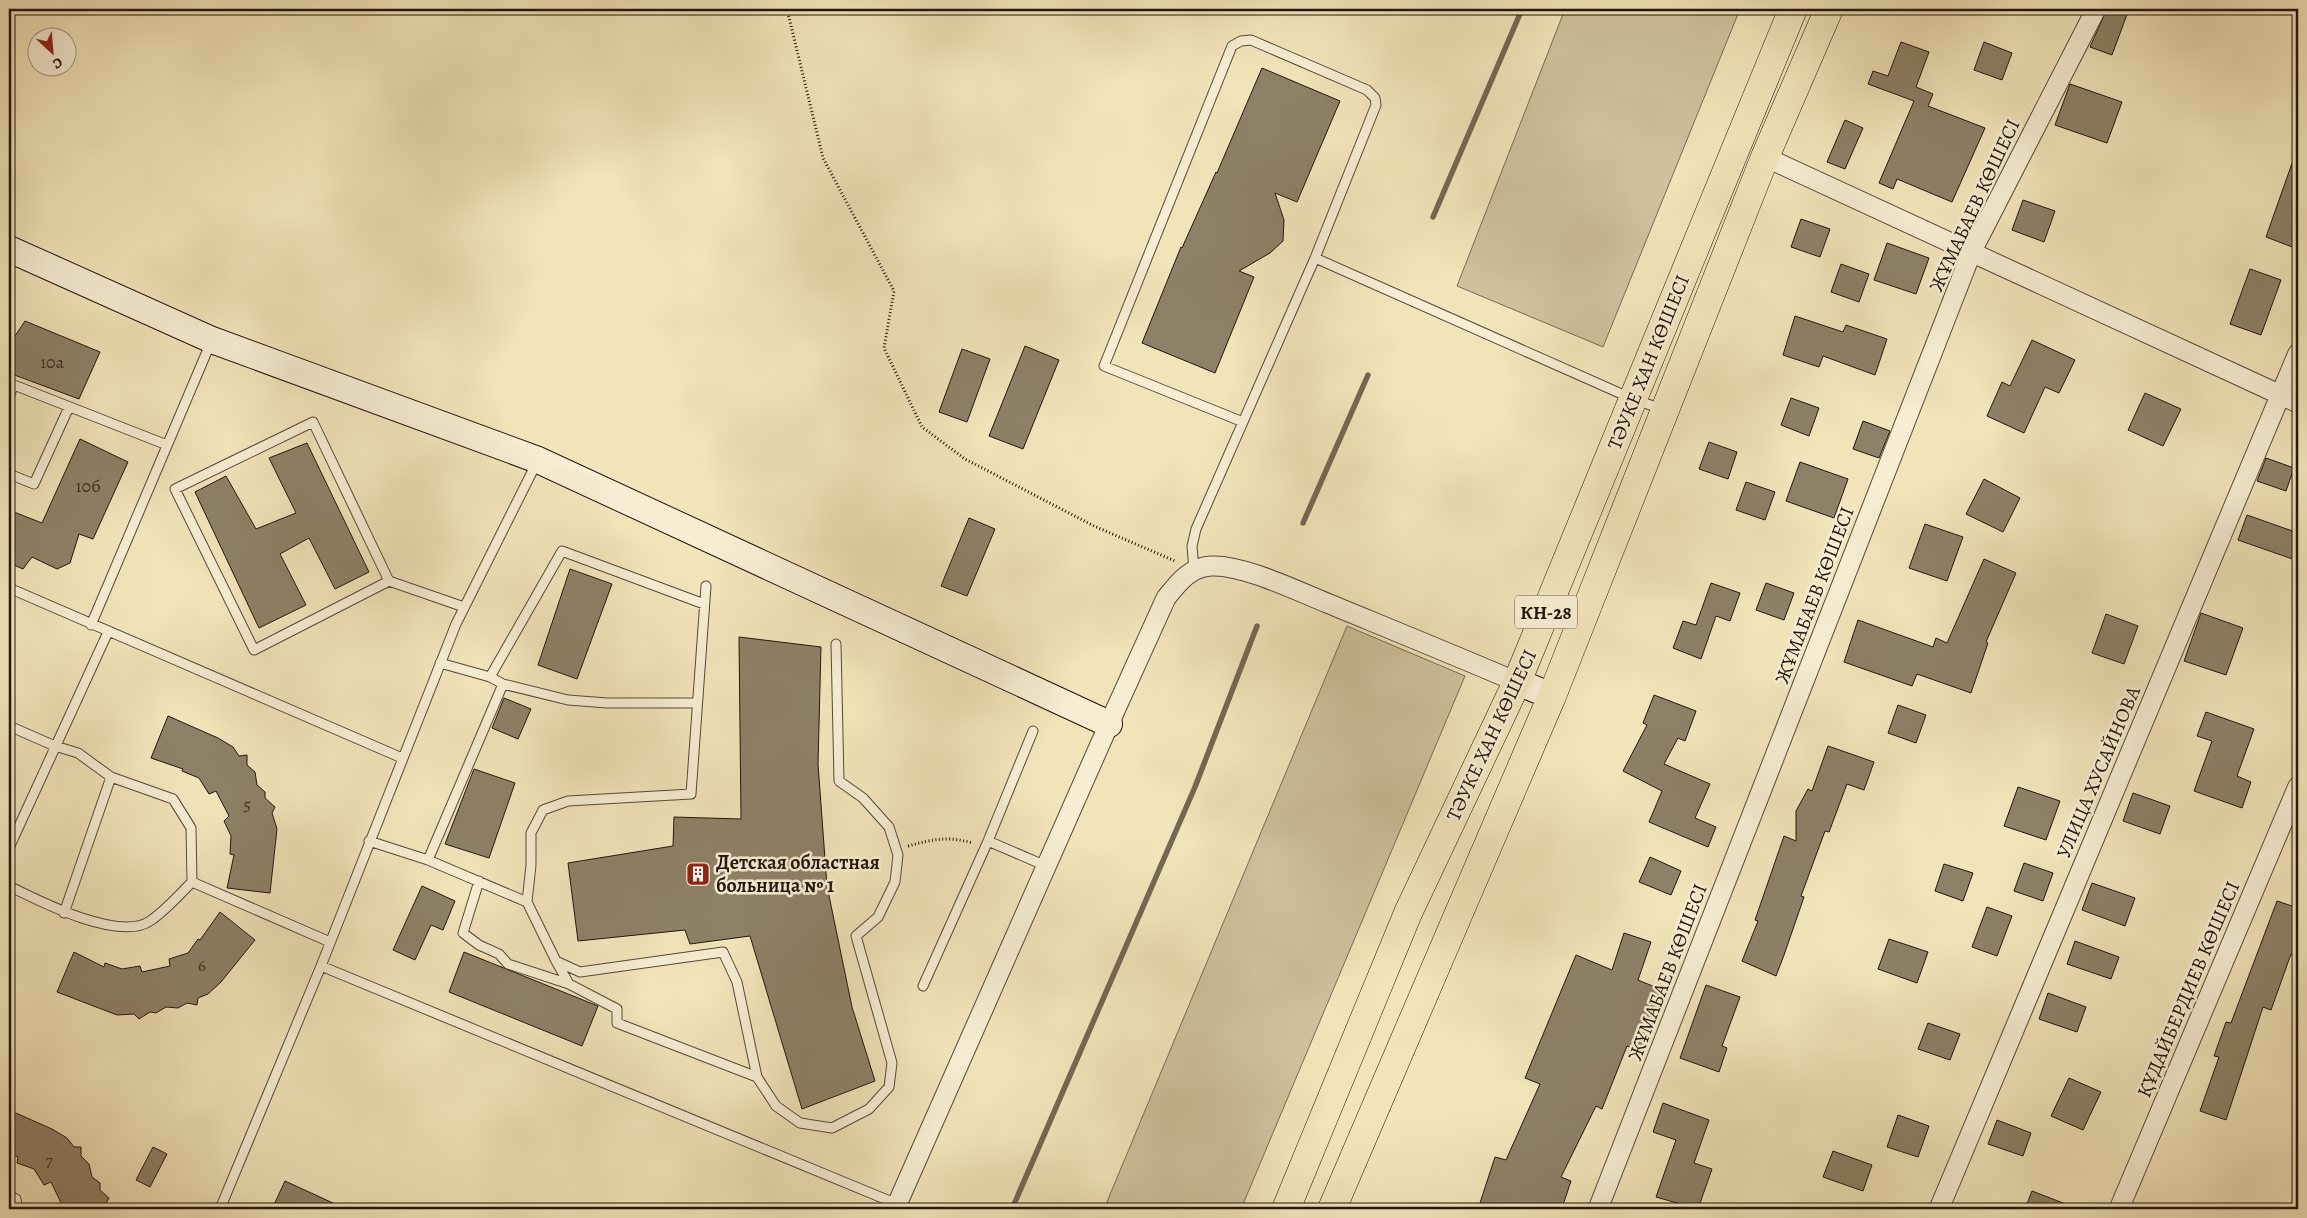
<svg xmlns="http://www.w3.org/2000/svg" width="2307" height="1218" font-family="Alegreya,serif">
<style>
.green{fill:#cec19c;stroke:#786b55}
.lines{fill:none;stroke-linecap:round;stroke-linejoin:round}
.stream{stroke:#756752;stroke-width:5.5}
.building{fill:#8e8167;stroke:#23150e}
.lane-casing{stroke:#564939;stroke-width:11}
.street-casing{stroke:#564939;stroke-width:21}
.secondary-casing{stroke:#23150e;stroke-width:28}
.primary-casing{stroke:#23150e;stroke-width:29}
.path{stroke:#23150e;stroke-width:3;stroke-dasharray:1 2.5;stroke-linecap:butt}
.lane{stroke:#f6edd2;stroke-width:9}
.street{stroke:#f6edd2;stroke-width:19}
.secondary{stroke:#f6edd2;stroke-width:26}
.primary{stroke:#f1e4b9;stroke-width:28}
.labels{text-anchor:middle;stroke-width:5;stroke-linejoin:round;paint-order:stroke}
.number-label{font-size:18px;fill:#3e3024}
.shield{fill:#f6edd2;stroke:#625649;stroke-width:1}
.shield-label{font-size:19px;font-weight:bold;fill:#23150e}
.street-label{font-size:20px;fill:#23150e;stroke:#f6edd2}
.poi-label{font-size:20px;font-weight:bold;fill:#23150e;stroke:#f6edd2;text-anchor:start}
</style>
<rect width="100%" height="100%" fill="#f1e4b9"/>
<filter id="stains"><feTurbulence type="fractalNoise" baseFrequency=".004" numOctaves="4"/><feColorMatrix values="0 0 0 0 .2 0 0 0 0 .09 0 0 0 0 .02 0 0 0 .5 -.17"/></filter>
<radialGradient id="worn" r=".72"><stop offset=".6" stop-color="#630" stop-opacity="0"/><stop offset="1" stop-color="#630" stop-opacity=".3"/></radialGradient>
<path class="green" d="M1565 9H1740L1603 347 1457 286Z
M1347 626 1465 676 1241 1209H1104Z"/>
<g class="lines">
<path class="stream" d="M1433 217 1522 9
M1303 523 1368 375
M1012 1209 1195 787 1257 626"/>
</g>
<path class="building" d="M2107 9H2129L2112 55 2090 47Z
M1901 42 1929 52 1916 87 1933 94 1928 106 1985 128 1952 202 1897 179 1893 189 1879 183 1914 101 1868 84 1873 71 1888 76Z
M1984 42 2012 53 2002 80 1974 70Z
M1262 68 1340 101 1297 202 1275 193 1284 220 1283 241 1270 253 1239 271 1254 277 1215 373 1142 343 1181 247 1182 248 1216 172 1217 173Z
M2070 84 2122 102 2107 143 2055 125Z
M1845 120 1863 128 1845 169 1827 162Z
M2296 152H2298V239L2295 248 2266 237Z
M2023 200 2055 211 2044 242 2012 230Z
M1801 219 1830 229 1820 257 1791 247Z
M1887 243 1929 258 1916 294 1874 280Z
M1841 264 1869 274 1859 302 1831 292Z
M2250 269 2281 280 2261 335 2230 324Z
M1795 316 1843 332 1846 325 1887 339 1875 375 1823 356 1819 367 1783 355Z
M25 321 100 352 79 399 9 373V334L15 336Z
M2032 340 2075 360 2059 393 2045 387 2024 433 1987 416 2002 382 2010 386Z
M1025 346 1059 360 1023 449 989 436Z
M962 349 990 359 967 422 939 412Z
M2145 393 2181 409 2163 446 2128 430Z
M1791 398 1819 408 1809 436 1781 425Z
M1863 421 1890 431 1879 458 1853 449Z
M80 439 128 462 93 539 79 534 70 563 57 569 32 557 23 569 9 563V510L42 523Z
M1709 442 1737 452 1728 479 1699 469Z
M307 443 369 572 335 589 309 538 280 554 306 605 259 628 195 492 226 476 256 529 296 513 269 458Z
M2266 458 2294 468 2286 491 2257 481Z
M1800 462 1848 479 1834 518 1786 501Z
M1984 479 2020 498 2003 532 1966 514Z
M1746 482 1775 492 1765 520 1736 510Z
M2247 515 2298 533V561L2238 540Z
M969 518 995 529 967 596 941 586Z
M1925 524 1963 537 1947 581 1909 568Z
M1984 559 2016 573 1986 642 1988 643 1971 693 1917 674 1912 686 1844 662 1858 620 1933 647 1936 638 1947 643Z
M570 569 612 584 577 679 538 665Z
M1711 583 1740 593 1730 621 1716 616 1701 659 1673 648 1683 621 1696 625Z
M1766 583 1794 593 1784 620 1756 610Z
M2201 613 2243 628 2226 675 2184 661Z
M2106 614 2138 626 2124 664 2092 653Z
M739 637 821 647 818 764 827 886 852 1007 875 1081 802 1109 750 936 690 944 685 930 578 941 568 863 673 846 674 817 741 819Z
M1654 695 1696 711 1685 741 1678 738 1664 764 1710 784 1695 818 1716 827 1708 847 1649 822 1662 791 1623 771 1647 725 1643 723Z
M504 698 531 709 518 739 492 728Z
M1898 705 1926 715 1916 743 1888 733Z
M2206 712 2254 729 2237 776 2251 782 2242 808 2194 791 2212 741 2197 736Z
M168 716 218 738 233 747 239 756 247 755V765L255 772 257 785 265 792V798L275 807 272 813 277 829 270 893 227 888 234 855 230 854 231 836 224 821 229 816 216 791 209 794 199 778 182 771 183 769 151 758Z
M1828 746 1874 762 1864 790 1847 784 1829 832 1825 831 1801 896 1804 897 1784 955 1776 976 1742 961 1758 921 1755 920 1784 836 1796 841V811L1808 789 1812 791Z
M474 769 515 783 489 858 445 844Z
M2018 787 2060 801 2046 840 2004 826Z
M2133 793 2170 806 2160 834 2123 821Z
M1650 857 1681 871 1671 895 1639 882Z
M2024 863 2053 873 2043 901 2014 891Z
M1944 864 1973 873 1963 901 1935 891Z
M2092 883 2135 898 2125 926 2082 910Z
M422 886 455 901 443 930 431 925 415 960 393 950Z
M2277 901 2298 908V957L2291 954 2271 1010 2263 1007 2226 1120 2200 1111 2219 1057 2214 1056 2226 1022 2231 1023Z
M1987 907 2012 916 1997 956 1972 947Z
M220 912 255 940 221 982 208 994 198 998 197 1005 187 1003 178 1008 166 1007 156 1013 150 1012 139 1019 134 1014 117 1015 57 992 74 952 104 967 105 963 122 969 140 966 142 972 170 966 169 959 188 953 198 939 200 940Z
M1624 933 1651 942 1638 980 1667 992 1642 1052 1627 1046 1602 1109 1596 1106 1561 1177 1571 1181 1562 1208 1548 1203 1546 1209H1478L1495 1157 1506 1160 1540 1084 1525 1078 1576 955 1612 970Z
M1889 939 1928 952 1917 983 1878 969Z
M2075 941 2119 957 2111 979 2067 964Z
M464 952 598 1006 582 1046 449 992Z
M1706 985 1740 997 1722 1046 1727 1048 1719 1072 1680 1058Z
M2048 993 2086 1007 2077 1032 2039 1019Z
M1928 1023 1960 1034 1950 1060 1918 1049Z
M2069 1078 2101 1092 2083 1130 2051 1116Z
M1663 1103 1709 1120 1694 1163 1712 1169 1698 1209 1656 1197 1676 1140 1653 1132Z
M9 1110 52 1129 67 1138 74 1147H81V1156L89 1164 92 1177 100 1183V1190L109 1198 103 1209H64L51 1182 44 1185 34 1169 17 1163 18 1157 9 1153Z
M1898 1115 1929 1126 1918 1157 1887 1147Z
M1997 1120 2031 1133 2023 1156 1988 1144Z
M153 1147 167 1154 150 1187 136 1180Z
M1833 1151 1872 1165 1863 1191 1823 1177Z
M285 1181 346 1209H272Z
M2032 1191 2076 1208V1209H2025Z"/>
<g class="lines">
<g class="lane-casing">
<path id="lane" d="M9 396 14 385 167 445
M1243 422 1104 366 1232 46 1241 41 1251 40 1367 90 1375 98 1376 105 1315 258
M9 474 34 484 69 407
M1194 570 1192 546 1196 529 1315 258 1633 399 1662 409
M389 581 254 650 175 489 313 422 389 581 464 607
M9 588 402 758
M91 625 211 342
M490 677 562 551 704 604
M503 684 568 700 607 703H697
M9 726 55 746 78 753 111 777 173 799 191 828 192 882C179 895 165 911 150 921 119 942 39 901 9 886
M1033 731 988 841 1046 866
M369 841 428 860 503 684 490 677 440 663
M9 848 108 632
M428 860 527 902 556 961 580 972 723 952 737 982 757 1077 776 1106 800 1123 832 1128 869 1109 889 1087 892 1063 856 936 878 917 895 882 898 855 889 827 863 798 839 781 836 644
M479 881 463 933 479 945 499 954 508 964 569 984
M192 882 330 942
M527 902 531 865V833L543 810 568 801 691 794 706 586
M64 913 111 777
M556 961 569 984 617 1009V1023L757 1077
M321 966 897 1204
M923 986 988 841
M9 1195 16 1199 18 1209
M220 1209 321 966 456 624 537 462"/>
</g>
<g class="street-casing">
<path id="street" d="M1765 157 2298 403
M895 1209 1109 724 1166 598C1178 583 1190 567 1211 566 1242 564 1297 591 1327 603 1390 629 1454 655 1517 682
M1598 1209 1972 251 2096 9
M1939 1209 2298 353
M2119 1209 2298 786"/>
</g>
<g class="secondary-casing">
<path id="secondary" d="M9 249 212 340 538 460 1109 724
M1517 682 1552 696"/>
</g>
<g class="primary-casing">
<path id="primary" d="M1286 1209 1408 913 1517 682 1793 9
M1332 1209 1552 696 1765 157 1829 9"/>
</g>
<path class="path" d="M787 9 823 158 894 291 884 348 922 427 965 459 1094 526 1175 561
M908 846C934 839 947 836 973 843"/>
<use href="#lane" class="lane"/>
<use href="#street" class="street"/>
<use href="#secondary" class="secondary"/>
<use href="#primary" class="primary"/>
</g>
<defs>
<g id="building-square" transform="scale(1.25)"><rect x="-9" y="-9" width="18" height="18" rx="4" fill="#8f2418" stroke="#f6edd2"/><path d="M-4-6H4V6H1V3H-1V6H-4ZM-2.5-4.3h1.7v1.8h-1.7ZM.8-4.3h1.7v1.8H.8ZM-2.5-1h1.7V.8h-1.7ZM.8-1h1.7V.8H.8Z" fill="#fff"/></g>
</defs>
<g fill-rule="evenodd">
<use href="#building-square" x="698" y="874"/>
</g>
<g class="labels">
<g class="number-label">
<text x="52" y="368">10а</text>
<text x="88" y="492">10б</text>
<text x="247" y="810">5</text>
<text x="202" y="971">6</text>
<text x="49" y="1166">7</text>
</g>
<rect class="shield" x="1515" y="595.5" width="62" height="33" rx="4"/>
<g class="shield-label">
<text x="1546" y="619">КН-28</text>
</g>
<g class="street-label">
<text transform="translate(1974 205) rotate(-65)" y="7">ЖҰМАБАЕВ КӨШЕСІ</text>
<text transform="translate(1648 362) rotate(-68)" y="7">ТӘУКЕ ХАН КӨШЕСІ</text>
<text transform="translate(1814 595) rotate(-69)" y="7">ЖҰМАБАЕВ КӨШЕСІ</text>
<text transform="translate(1491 735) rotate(-65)" y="7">ТӘУКЕ ХАН КӨШЕСІ</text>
<text transform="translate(2098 772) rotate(-67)" y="7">УЛИЦА ХУСАЙНОВА</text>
<text transform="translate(1667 972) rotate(-69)" y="7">ЖҰМАБАЕВ КӨШЕСІ</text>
<text transform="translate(2188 989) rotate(-67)" y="7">ҚҰДАЙБЕРДИЕВ КӨШЕСІ</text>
</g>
<g class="poi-label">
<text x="716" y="869">Детская областная<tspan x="716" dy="23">больница № 1</tspan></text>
</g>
</g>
<rect width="2307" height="1218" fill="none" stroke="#f1e4b9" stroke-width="30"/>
<rect x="10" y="10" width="2287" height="1198" fill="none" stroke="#23150e" stroke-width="2.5"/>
<rect x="15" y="15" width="2277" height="1188" fill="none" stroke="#23150e"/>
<g transform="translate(52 52) rotate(154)"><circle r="24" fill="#f6edd2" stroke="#a29784"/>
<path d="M0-4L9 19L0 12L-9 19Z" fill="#8f2418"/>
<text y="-8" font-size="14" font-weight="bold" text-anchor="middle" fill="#23150e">С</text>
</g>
<rect width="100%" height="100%" filter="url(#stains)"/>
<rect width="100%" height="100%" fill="url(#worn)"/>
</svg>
